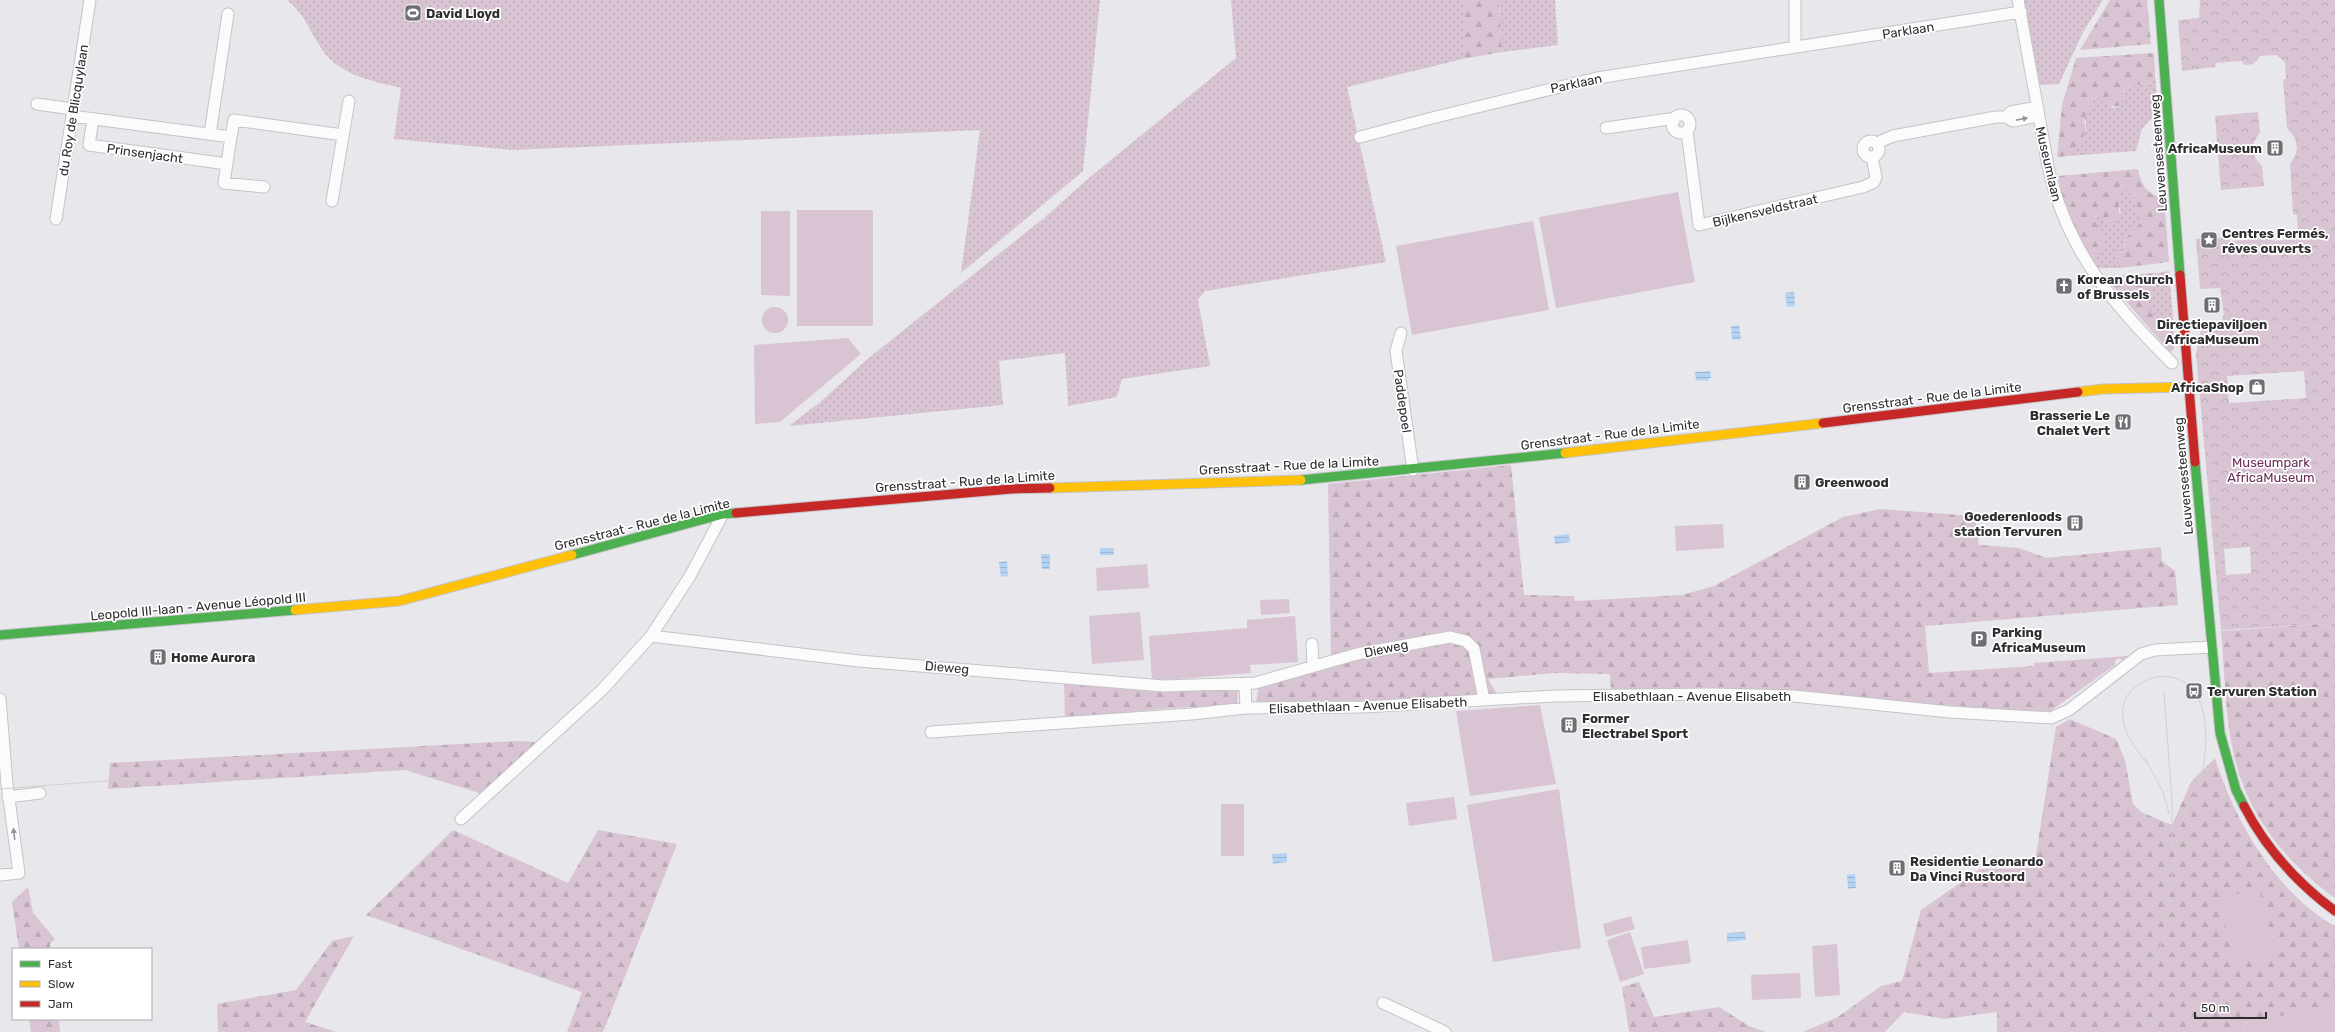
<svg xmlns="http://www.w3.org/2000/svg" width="2335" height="1032" font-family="Rubik,sans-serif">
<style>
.grass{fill:url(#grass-dots)}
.forest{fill:url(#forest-firs)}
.park{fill:url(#park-crowns);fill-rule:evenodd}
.pitch{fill:#d9c4d3}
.water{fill:url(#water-rules)}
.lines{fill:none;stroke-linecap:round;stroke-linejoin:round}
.street-casing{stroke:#c4c4c7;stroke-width:13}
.fast-casing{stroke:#c4c4c7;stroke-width:11}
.slow-casing{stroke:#c4c4c7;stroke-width:11}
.jam-casing{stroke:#c4c4c7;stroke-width:11}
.street{stroke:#fcfbfc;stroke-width:11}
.fast{stroke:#4caf50;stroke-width:9}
.slow{stroke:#ffc107;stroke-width:9}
.jam{stroke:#c62828;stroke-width:9}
.tram{stroke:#d1d1d2;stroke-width:1}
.oneway{fill:#959496}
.labels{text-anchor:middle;stroke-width:3.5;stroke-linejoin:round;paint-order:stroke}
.poi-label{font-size:13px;font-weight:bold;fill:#2e2d30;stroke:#fff;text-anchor:start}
.street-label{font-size:13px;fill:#2e2d30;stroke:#fff}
.park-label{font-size:13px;fill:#6c2c5a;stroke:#fff}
</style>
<defs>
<pattern id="grass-dots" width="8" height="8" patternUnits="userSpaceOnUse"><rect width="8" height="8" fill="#d9c4d3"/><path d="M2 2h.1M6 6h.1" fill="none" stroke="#bba9b5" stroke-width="1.8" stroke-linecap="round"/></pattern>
<pattern id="forest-firs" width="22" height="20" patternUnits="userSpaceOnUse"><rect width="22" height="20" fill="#d9c4d3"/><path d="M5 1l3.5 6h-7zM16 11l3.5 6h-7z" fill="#bba9b5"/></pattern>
<pattern id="park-crowns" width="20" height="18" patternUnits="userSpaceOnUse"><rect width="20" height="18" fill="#d9c4d3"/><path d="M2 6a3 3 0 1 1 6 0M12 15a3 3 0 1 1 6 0" fill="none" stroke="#bba9b5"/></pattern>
<pattern id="water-rules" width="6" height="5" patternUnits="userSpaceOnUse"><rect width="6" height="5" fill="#b4d3f4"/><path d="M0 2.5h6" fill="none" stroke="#9bb5d2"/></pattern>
</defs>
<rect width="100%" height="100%" fill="#e8e7ec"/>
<path class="grass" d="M287 0H1100L1083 171 961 273 980 130 512 150 394 139 401 88C369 80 337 75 319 45 309 29 303 12 287 0Z
M1231 0H1463V59L1347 87 1386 262 1205 291 1198 300 1210 366 1122 379 1117 397 1068 406 1065 353 999 361 1003 405 789 426 819 403 870 357 1044 218 1090 177 1236 58Z
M1499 0H1555L1558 45 1502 52Z
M2022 0H2103L2082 34 2059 84 2040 85Z
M2155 75 2158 111 2142 129 2136 151 2067 156 2071 150 2079 148 2086 129V122L2082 118 2090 105 2087 99 2100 98 2102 102 2113 108 2125 104 2124 86 2148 84Z
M2120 186C2136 192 2137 207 2141 222L2124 240 2125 250 2117 254 2116 259 2120 268H2097L2089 255 2094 256 2104 240 2094 219 2097 214 2121 213 2117 198Z
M2169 271 2173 317 2159 323 2148 309V287L2154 284 2157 273Z"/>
<path class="forest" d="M1463 0H1499L1502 52 1463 59Z
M2110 0H2147L2151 44 2080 50Z
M2154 53 2155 75 2148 84 2124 86 2125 104C2115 107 2106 109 2099 98L2087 99 2091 110 2088 115 2082 118C2089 127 2083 138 2079 148L2071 150 2067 156 2057 157 2062 105 2076 58Z
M2138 169C2141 185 2148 195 2164 198L2169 262 2120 268 2116 259 2117 254 2125 250 2124 240 2141 222C2137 208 2136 191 2120 186 2116 201 2122 208 2117 221L2105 223 2096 214 2094 219 2104 240 2102 253 2094 256 2089 255C2075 231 2063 203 2058 176Z
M2157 273 2154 285 2148 287V309L2159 323 2173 317 2174 349 2170 352 2104 276Z
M1511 465 1524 595 1574 596 1575 601 1682 595 1714 586 1843 517 1880 509 1975 516 1979 545 2019 548 2046 558 2161 547 2162 561 2175 571 2178 605 1925 626 1929 673 2034 666V663L2128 656 2122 660 2119 658 2115 661V665L2049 712 1694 689 1611 691 1610 674 1555 673 1488 679 1497 694 1362 702 1256 703 1260 679 1331 658 1328 484Z
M2319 624 2335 630V898C2288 864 2251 820 2236 763 2225 722 2225 673 2221 631Z
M1064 679 1170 691 1238 690 1237 705 1171 708 1065 719Z
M2070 719 2116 739 2125 760 2133 804 2141 812 2172 825 2191 782 2215 758C2234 820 2276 893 2335 926V1006L2244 1023 2245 1032H1997V1012L1945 1019 1904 1012 1885 1032H1803L1838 1017 1881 986 1902 981 1921 910 1980 869 2034 868 2056 727Z
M516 741 537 742 483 794 405 770 108 789 110 763Z
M453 830 568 883 598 830 677 844 603 1032H567L582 992 366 915Z
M28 887 33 913 55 939 50 944V949H19L12 902Z
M354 936 305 1022 337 1032H218L217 1004 296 990 332 941Z
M1639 982 1654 1017 1719 1007 1749 1026 1766 1032H1629L1622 987Z
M29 1019H59L60 1032H31Z"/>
<path class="park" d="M2200 0H2335V630L2319 624 2221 630 2196 354 2202 324 2223 322 2222 316 2224 315 2220 288 2200 289 2196 239 2228 237 2230 241 2256 239 2258 235H2268L2274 241 2290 239 2298 232 2297 215 2293 214 2290 164 2296 154 2297 147 2295 138 2287 128 2283 80 2286 78 2285 62 2276 55 2260 56 2256 62H2253L2255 64 2244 65 2242 61 2216 63 2215 67 2182 71 2178 20 2199 18ZM2304 371 2306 398 2229 403 2227 376ZM2250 547 2251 573 2226 575 2224 549Z
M2258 112 2260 132 2254 142 2253 152 2256 159 2262 166 2264 186 2221 190 2215 116Z"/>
<path class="pitch" d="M1678 192 1695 282 1556 308 1539 217Z
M797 210H873V326H797Z
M761 211H790V296L761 295Z
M1533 221 1549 310 1412 335 1396 246Z
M762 320a13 13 0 1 1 26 0a13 13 0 1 1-26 0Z
M848 338 861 354 780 422 755 424 754 345Z
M1723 524 1724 548 1676 551 1675 526Z
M1147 564 1149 588 1097 591 1096 568Z
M1289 599 1290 613 1261 615 1260 600Z
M1140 612 1144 660 1092 664 1089 616Z
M1295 616 1298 662 1250 665 1251 673 1152 681 1149 636 1247 628V620Z
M1540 705 1556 784 1470 796 1456 711Z
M1559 789 1581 948 1493 962 1467 805Z
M1454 797 1457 819 1409 826 1406 803Z
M1221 804H1244V856H1221Z
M2259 888 2276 954 2235 964 2218 899Z
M1631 916 1635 929 1606 937 1603 924Z
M1630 932 1644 974 1620 982 1607 940Z
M1688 940 1691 963 1644 969 1641 947Z
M1837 944 1840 995 1815 997 1812 946Z
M1800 973 1801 998 1752 1000 1751 975Z
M2335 1006V1032H2245L2244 1023Z"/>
<path class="water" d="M1794 292 1795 306 1787 307 1785 293Z
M1739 325 1741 339 1732 340 1731 326Z
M1710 371 1711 378 1708 379 1709 381 1696 380 1695 372Z
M1569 534 1570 542 1555 544 1554 536Z
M1100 548H1114V555H1100Z
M1041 554H1050V569H1042Z
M1007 561 1008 576 1001 577 999 562Z
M1287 853V862L1273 864 1272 854Z
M1855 874 1856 888 1848 889 1847 875Z
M1745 932 1746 940 1727 942V933Z"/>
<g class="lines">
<g class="street-casing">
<path id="street" d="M2018 0 2048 166C2066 249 2113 305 2172 363
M1795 47V0
M37 104 73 109
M1672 124a9 9 0 1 1 18 0a9 9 0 1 1-18 0Z
M72 116 231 137 234 120 343 135
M2006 117 2011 112 2037 107
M93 119 89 145 227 164
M1606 128 1669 119 1674 121
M1687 131 1699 225 1863 187 1874 182 1876 177 1872 157
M210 134 228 14
M231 137 224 183 264 187
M1360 137 1432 118 1597 78 2021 12
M1863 149a8 8 0 1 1 16 0a8 8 0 1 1-16 0Z
M1877 143 1893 136 1996 117H2006L2013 121 2038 116
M332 201 349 101
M56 219 90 0
M1401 333 1396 351 1413 470
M651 636 859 661 1164 686 1255 683 1357 654 1450 637 1466 641 1474 649 1484 700
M1312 644 1313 667
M1245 684 1246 708
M0 699 7 784 19 873 0 875
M931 732 1192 714 1246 708 1363 707 1554 696 1712 694 1794 696 1950 712 2051 718 2069 710 2141 654 2155 650 2211 647
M8 797 40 793
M461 819 602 690 651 636 690 576 723 514
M1383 1003 1445 1032"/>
</g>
<g class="fast-casing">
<path id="fast" d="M2159 0 2180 275
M2195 462 2220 733 2236 790 2244 806
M1301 480 1565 453
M572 555 723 514 736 513
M0 635 295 610"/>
</g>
<g class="slow-casing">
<path id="slow" d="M2078 392 2103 389 2188 387
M1565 453 1823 423
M1050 488 1301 480
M295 610 399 601 572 555"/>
</g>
<g class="jam-casing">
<path id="jam" d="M2180 275 2195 462
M1823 423 2078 392
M736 513 1011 489 1050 488
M2244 806C2266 849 2296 882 2335 911"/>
</g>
<use href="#street" class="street"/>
<use href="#fast" class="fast"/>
<use href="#slow" class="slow"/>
<use href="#jam" class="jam"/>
<path class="tram" d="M2164 692 2172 802V848
M2145 758 2163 792 2169 813
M0 789 143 778
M2143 1032C2147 996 2158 961 2165 925 2170 895 2172 865 2178 835 2183 814 2195 796 2201 776 2208 749 2211 699 2184 682 2171 674 2154 675 2141 683 2106 704 2128 742 2147 763"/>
</g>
<defs><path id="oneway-solid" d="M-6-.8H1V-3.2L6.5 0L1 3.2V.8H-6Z"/></defs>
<g class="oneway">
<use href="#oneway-solid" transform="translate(2022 119) rotate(-11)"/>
<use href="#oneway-solid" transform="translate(14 834) rotate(-98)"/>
</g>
<defs>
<g id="stadium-square" transform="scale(0.9)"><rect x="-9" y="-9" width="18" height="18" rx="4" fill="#6f6e72" stroke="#fff"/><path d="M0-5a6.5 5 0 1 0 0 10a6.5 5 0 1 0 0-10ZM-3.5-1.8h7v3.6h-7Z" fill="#fff"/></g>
<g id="building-square" transform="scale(0.9)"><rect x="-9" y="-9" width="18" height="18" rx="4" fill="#6f6e72" stroke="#fff"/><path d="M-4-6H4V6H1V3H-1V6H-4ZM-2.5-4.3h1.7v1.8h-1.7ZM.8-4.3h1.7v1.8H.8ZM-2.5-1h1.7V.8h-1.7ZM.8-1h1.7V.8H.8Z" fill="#fff"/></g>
<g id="sight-square" transform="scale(0.9)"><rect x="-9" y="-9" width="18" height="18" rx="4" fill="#6f6e72" stroke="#fff"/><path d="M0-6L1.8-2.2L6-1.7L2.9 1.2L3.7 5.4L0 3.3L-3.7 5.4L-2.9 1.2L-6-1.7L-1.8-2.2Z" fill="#fff"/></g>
<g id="church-square" transform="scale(0.9)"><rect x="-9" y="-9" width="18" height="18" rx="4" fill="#6f6e72" stroke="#fff"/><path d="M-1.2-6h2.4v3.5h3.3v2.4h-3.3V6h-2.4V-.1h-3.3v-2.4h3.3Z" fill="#fff"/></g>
<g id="shop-square" transform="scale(0.9)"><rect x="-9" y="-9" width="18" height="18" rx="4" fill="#6f6e72" stroke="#fff"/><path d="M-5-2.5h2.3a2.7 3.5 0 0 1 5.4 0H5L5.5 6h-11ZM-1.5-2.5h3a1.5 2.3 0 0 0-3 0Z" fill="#fff"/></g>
<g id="restaurant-square" transform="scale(0.9)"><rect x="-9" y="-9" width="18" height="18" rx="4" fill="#6f6e72" stroke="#fff"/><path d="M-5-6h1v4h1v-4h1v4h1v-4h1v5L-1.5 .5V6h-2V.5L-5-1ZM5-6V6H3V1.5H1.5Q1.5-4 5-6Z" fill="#fff"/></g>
<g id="parking-square" transform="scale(0.9)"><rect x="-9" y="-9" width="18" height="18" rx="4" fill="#6f6e72" stroke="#fff"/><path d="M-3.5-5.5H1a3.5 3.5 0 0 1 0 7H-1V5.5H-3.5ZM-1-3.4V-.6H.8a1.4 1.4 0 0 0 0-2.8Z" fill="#fff"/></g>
<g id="bus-square" transform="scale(0.9)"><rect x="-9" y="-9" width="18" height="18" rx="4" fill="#6f6e72" stroke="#fff"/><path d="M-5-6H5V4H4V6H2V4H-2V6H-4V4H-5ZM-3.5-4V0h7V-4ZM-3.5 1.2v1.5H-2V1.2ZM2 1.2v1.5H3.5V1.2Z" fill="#fff"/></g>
</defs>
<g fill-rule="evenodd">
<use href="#stadium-square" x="413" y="13"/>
<use href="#building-square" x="2275" y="148"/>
<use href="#sight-square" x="2209" y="240"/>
<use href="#church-square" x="2064" y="286"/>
<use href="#building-square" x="2212" y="305"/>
<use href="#shop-square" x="2257" y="387"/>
<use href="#restaurant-square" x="2123" y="422"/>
<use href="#building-square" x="1802" y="482"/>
<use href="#building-square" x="2075" y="523"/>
<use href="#parking-square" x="1979" y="639"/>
<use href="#building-square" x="158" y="657"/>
<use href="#bus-square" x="2194" y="691"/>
<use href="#building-square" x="1569" y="725"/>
<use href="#building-square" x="1897" y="868"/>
</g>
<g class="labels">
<g class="poi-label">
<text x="426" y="18">David Lloyd</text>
<text x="2262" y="153" text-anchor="end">AfricaMuseum</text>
<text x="2222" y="238">Centres Fermés,<tspan x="2222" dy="15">rêves ouverts</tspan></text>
<text x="2077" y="284">Korean Church<tspan x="2077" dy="15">of Brussels</tspan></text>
<text x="2212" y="329" text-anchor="middle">Directiepaviljoen<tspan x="2212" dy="15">AfricaMuseum</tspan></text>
<text x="2244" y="392" text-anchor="end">AfricaShop</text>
<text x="2110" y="420" text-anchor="end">Brasserie Le<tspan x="2110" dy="15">Chalet Vert</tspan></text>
<text x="1815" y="487">Greenwood</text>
<text x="2062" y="521" text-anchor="end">Goederenloods<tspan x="2062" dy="15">station Tervuren</tspan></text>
<text x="1992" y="637">Parking<tspan x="1992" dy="15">AfricaMuseum</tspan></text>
<text x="171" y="662">Home Aurora</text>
<text x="2207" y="696">Tervuren Station</text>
<text x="1582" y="723">Former<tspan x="1582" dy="15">Electrabel Sport</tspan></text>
<text x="1910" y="866">Residentie Leonardo<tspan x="1910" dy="15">Da Vinci Rustoord</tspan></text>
</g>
<g class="street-label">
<text transform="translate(1908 30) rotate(-9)" y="5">Parklaan</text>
<text transform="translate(1576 83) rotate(-12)" y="5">Parklaan</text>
<text transform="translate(73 110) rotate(-81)" y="5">du Roy de Blicquylaan</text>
<text transform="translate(145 153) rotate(8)" y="5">Prinsenjacht</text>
<text transform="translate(2158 153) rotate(-94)" y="5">Leuvensesteenweg</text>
<text transform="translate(2049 164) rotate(77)" y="5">Museumlaan</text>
<text transform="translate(1765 210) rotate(-13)" y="5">Bijlkensveldstraat</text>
<text transform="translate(1932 397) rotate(-7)" y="5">Grensstraat - Rue de la Limite</text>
<text transform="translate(1403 401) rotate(82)" y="5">Paddepoel</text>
<text transform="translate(1610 434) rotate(-7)" y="5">Grensstraat - Rue de la Limite</text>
<text transform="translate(1289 465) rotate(-3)" y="5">Grensstraat - Rue de la Limite</text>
<text transform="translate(2183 476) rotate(-95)" y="5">Leuvensesteenweg</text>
<text transform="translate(965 481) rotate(-4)" y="5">Grensstraat - Rue de la Limite</text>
<text transform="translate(642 524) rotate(-14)" y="5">Grensstraat - Rue de la Limite</text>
<text transform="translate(198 606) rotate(-5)" y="5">Leopold III-laan - Avenue Léopold III</text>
<text transform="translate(1386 648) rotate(-12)" y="5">Dieweg</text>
<text transform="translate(947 667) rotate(5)" y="5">Dieweg</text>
<text x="1692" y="701">Elisabethlaan - Avenue Elisabeth</text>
<text transform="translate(1368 705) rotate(-2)" y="5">Elisabethlaan - Avenue Elisabeth</text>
</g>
<g class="park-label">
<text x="2271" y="467">Museumpark<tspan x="2271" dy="15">AfricaMuseum</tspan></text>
</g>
</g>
<rect x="12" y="948" width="140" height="72" fill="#ffffff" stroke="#ababac"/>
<rect x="20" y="961" width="20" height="6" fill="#4caf50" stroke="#ababac"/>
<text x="48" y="968" font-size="12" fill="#2e2d30">Fast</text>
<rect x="20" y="981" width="20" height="6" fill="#ffc107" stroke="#ababac"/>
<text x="48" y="988" font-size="12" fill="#2e2d30">Slow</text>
<rect x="20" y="1001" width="20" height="6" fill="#c62828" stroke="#ababac"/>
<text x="48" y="1008" font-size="12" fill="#2e2d30">Jam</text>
<path d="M2195 1012v6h71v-6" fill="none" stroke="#2e2d30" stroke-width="2"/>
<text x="2201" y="1012" font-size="12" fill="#2e2d30" stroke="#ffffff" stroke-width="3" paint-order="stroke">50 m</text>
</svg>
